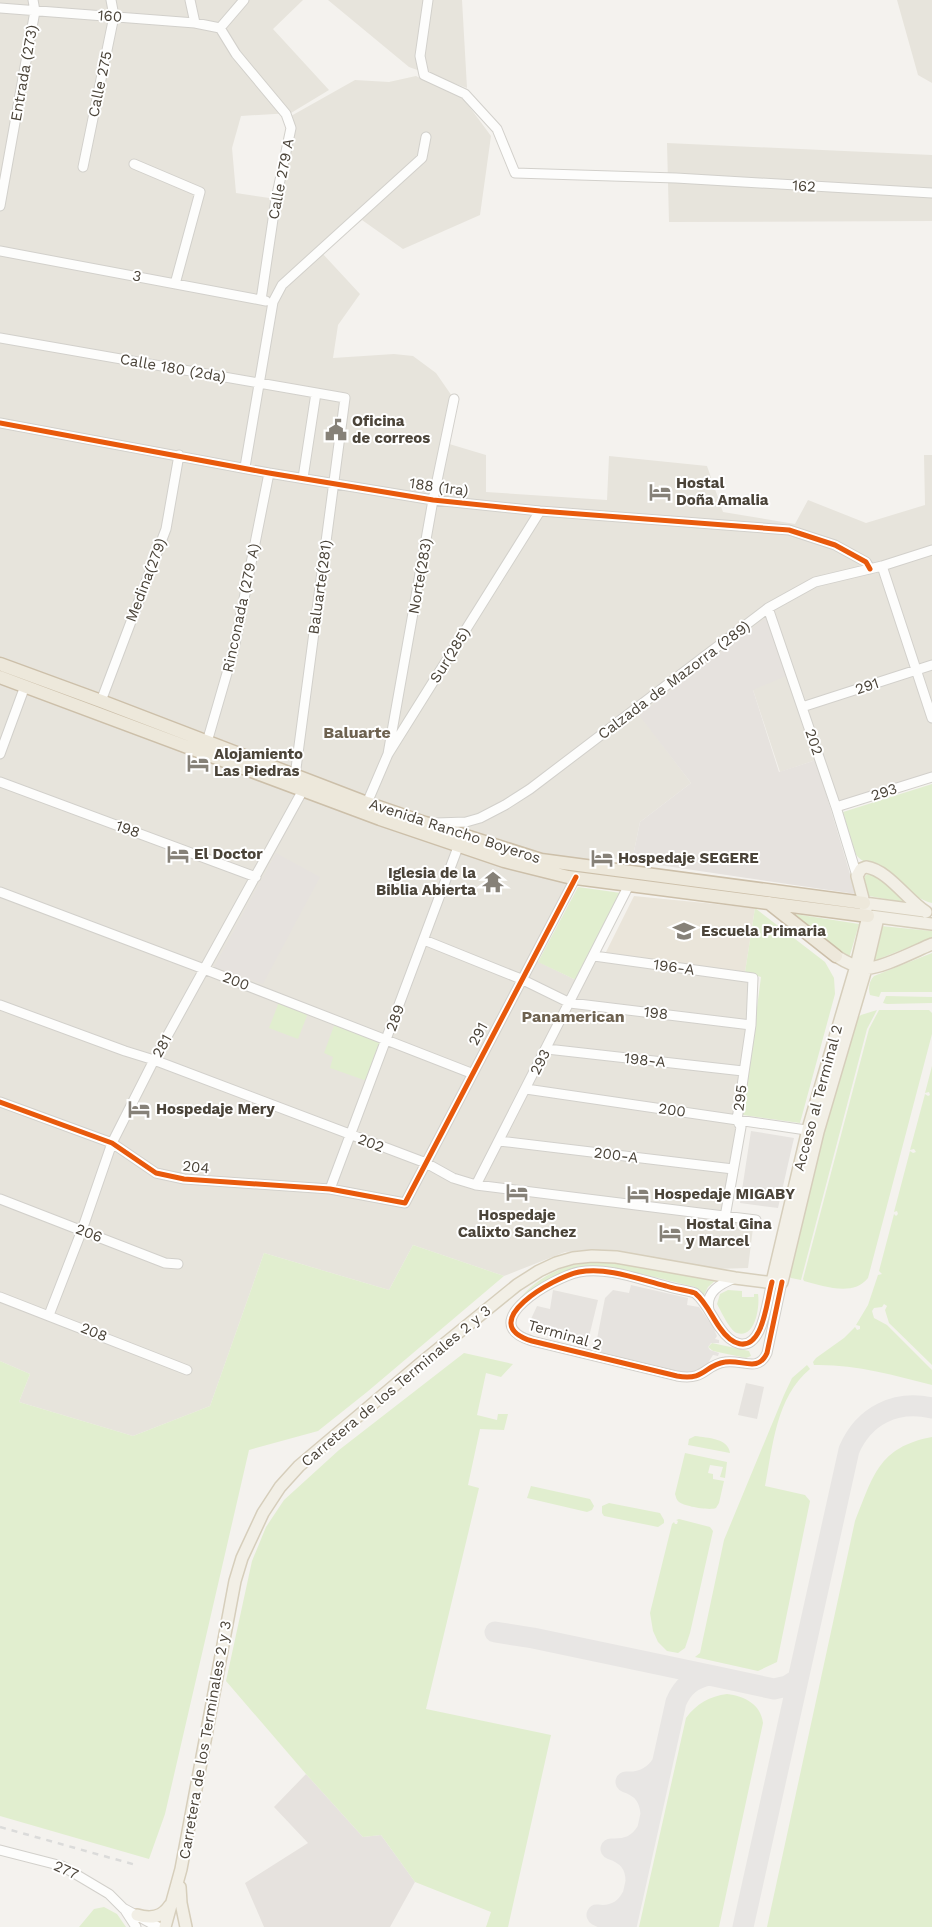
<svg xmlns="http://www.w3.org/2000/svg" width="932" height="1927" font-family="'Work Sans',sans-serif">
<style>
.residential{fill:#e7e4dc}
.industrial{fill:#e6e2de}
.education{fill:#eae5da}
.green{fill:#e1eecf}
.parking{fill:#e6e3df}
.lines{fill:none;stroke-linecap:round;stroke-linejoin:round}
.taxiway{stroke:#e8e6e4;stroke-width:21}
.minor-casing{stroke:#d2d0cb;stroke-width:11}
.major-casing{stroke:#d6cebb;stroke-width:14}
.highway-casing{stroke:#ccbfa9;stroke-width:15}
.minor{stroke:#fdfdfc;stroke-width:9}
.major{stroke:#f2efe6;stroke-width:11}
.highway{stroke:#ede8db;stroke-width:12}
.rail{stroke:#dbdbda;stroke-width:2.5;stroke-dasharray:6 6;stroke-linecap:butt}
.cycleway-casing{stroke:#fff;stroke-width:8}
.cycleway{stroke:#e8590c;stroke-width:5}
.labels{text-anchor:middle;stroke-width:4;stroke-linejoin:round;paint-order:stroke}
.street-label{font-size:15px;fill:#4b4439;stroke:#fff}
.poi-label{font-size:15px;font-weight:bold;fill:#4b4439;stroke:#fff;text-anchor:start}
.neighbourhood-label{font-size:16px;font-weight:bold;fill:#6e6250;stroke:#fff}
</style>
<rect width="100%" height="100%" fill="#f4f2ee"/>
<path class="residential" d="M0 0H303L273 29 329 90 291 113 241 116 232 148 236 193 276 199 291 116 355 80 389 82 416 76 463 98 491 136 480 215 403 249 362 220 322 253 360 294 338 325 333 358 394 354 413 356 436 373 454 399 446 443 486 455V492L607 500 609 456 707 466 723 512 795 524 808 500 866 523 925 505 924 455H932V777L836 807 816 760 780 772 753 690 640 715 691 783 640 822 632 861 594 856 583 866 533 959 580 982 594 956 753 978 726 1217 754 1220 748 1268 716 1269 617 1253 585 1250 565 1252 504 1276 413 1245 389 1290 264 1253 210 1406 133 1436 19 1402 30 1374 0 1361Z
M328 0H462L467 88 409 67Z
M897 0H932V83L918 75Z
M667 143 932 155V221L669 222Z"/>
<path class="industrial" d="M767 617 786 676 753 690 779 772 816 760 856 894 632 861 640 822 691 783 639 715Z
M276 853 320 877 263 984 214 967Z
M306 1774 363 1837 381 1835 415 1882 390 1927H264L245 1883 308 1843 274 1807Z"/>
<path class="education" d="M634 896 755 908 745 972 605 954Z"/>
<path class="green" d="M932 784V903C911 898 903 880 886 869 877 863 865 865 858 857 853 852 846 821 843 812Z
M870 873 876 874 908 903 869 896 864 880 865 876Z
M578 887 621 893 576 980 538 962Z
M755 908 825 962 834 978 835 994 800 1123 743 1115 761 977 745 972Z
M795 914 859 924 850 955 847 957 842 955Z
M881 926 932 931V938L876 960 873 958Z
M932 953V992H881L879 997 870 995C868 989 869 981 874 976Z
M886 996 932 997V1003L887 1004 883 1003Z
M279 1002 308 1013 298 1039 269 1028Z
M877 1010 867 1029 801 1280 791 1278 789 1276 826 1118 856 1019 861 1015Z
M879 1010H929L932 1013V1034L868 1278C853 1297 824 1286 804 1281L803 1279 869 1029Z
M335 1023 382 1041 367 1081 330 1068 333 1057 324 1053Z
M932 1066V1365L889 1323 885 1310 887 1306 884 1304 882 1307 874 1308 872 1311 874 1318 887 1325 932 1370V1385C894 1375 854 1364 814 1365L813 1362 816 1358 844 1338 855 1327 857 1330 860 1329V1326L856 1325 868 1305 878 1275 882 1274 879 1271 894 1214 896 1216 898 1214 897 1211 894 1212 910 1151 913 1153 916 1152 914 1149 910 1150 925 1094 928 1096 930 1095 929 1092 925 1093Z
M413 1245 504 1276 367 1392 318 1431 249 1450 165 1814 149 1859 0 1816V1361L30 1374 19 1402 133 1436 210 1406 264 1253 389 1290Z
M603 1262 618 1264 716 1280 708 1287 704 1295 695 1287C664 1280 602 1261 573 1269 551 1275 534 1290 516 1303 539 1274 567 1262 603 1262Z
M728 1290 742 1291V1297H754V1294H758C760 1305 756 1339 737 1333 730 1331 721 1311 717 1304L720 1294Z
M712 1343 749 1351 751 1356 746 1358 713 1351 708 1347Z
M464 1353 513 1364 501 1377 486 1373 477 1415 497 1420 498 1414H508L504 1430 480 1429 468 1485 479 1488 426 1709 551 1735 508 1927H486L491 1912 415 1882 381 1835 363 1837 306 1774 226 1681 252 1561 266 1527 284 1500 339 1450Z
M807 1365 810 1369C776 1397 773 1446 765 1486L805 1495 810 1501 777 1662 758 1671 695 1657 700 1653 724 1540 784 1395 792 1378Z
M695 1436C708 1438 728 1438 730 1453L688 1445 689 1439Z
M932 1437V1927H767L855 1521C873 1477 878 1447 932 1437Z
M685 1453 727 1462 725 1478 720 1477 723 1467 710 1465 708 1473 713 1474V1479L724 1481 719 1503 716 1508C709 1511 684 1506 679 1502 676 1499 676 1497 675 1494Z
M531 1486 590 1499 594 1506 592 1510 587 1512 527 1498Z
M609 1503 660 1513 664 1520V1523L658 1527 604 1516 602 1513V1506Z
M679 1519 710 1527 713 1531 690 1633 685 1648 678 1653 667 1651 658 1642 653 1631 650 1613 672 1524 674 1522 675 1524H677L678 1521 676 1520Z
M727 1694C744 1696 761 1704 763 1723L719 1927H639L686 1718C696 1704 710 1696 727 1694Z
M104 1907 117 1914 126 1927H79L94 1909Z"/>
<path class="parking" d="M751 1131 794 1138 778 1208 740 1203Z
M631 1285 688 1298 687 1305 699 1307 713 1327 717 1336 715 1339 719 1340V1343H711L708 1347 710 1350 719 1353 718 1356 713 1355 708 1363 695 1373 689 1374 599 1355 596 1344 605 1298 613 1290 629 1293Z
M553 1290 598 1300 587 1345 532 1332 537 1321 531 1319 537 1306 550 1309Z
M746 1383 764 1387 757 1419 738 1415Z"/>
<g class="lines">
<path class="taxiway" d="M495 1632 533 1638 709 1675
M651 1814C650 1797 642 1787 626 1782 642 1783 654 1777 662 1764
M636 1881C636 1864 627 1854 611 1849 627 1850 639 1845 647 1831
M615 1927 609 1921 597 1915C612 1917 625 1911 632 1897
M626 1927 676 1702C683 1686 692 1679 709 1675L774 1689 787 1686 798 1679
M743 1927 849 1450C864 1415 896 1400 932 1408"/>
<g class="minor-casing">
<path id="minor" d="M190 0 195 23
M244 0 220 28 236 54 286 114 291 128 276 199 261 300
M428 0 420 56 424 75 465 94 497 129 515 173 676 178 932 193
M0 8 195 23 220 28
M134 164 200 192 175 284
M83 167 114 16 111 0
M0 206 35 11 33 0
M0 251 266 301
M0 338 345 398 295 776
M0 423 269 473 433 500 540 511 789 530 835 545 866 562 870 569
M245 467 273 302 282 285 422 158 426 137
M303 478 316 393
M882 566 932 718
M768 608 836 807 857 876
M101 701 166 529 179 455
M802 707 932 665
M207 742 234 649 269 473
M0 754 25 686
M388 754 433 500 454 399
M0 782 256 877
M367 803 388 754 540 511
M836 807 932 777
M436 823 466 822 480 818 505 805 530 789 768 608 815 582 882 566 932 550
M0 892 204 969 471 1073
M424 940 521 979 570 1003 751 1025
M594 956 753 978 751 1025 737 1120 741 1127 725 1217
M0 1005 125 1051 154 1060 426 1163 453 1178 476 1185 756 1220
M547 1049 743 1071
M526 1089 813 1131
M0 1102 112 1143 156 1173 184 1179 330 1189 405 1203 576 877
M499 1141 733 1169
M476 1185 629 885
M330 1189 458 847
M0 1199 165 1263 178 1264
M772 1282C768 1297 766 1317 759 1331 748 1353 731 1344 720 1328 712 1317 706 1302 695 1293 686 1290 675 1289 666 1286 638 1279 608 1267 579 1272 554 1277 473 1323 532 1341L677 1376C706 1381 704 1365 725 1362 742 1359 758 1373 767 1353L782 1282
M0 1297 187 1370
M709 1310C705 1292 720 1284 735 1278
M49 1315 82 1230 112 1143 154 1060 303 790
M0 1850 62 1866 109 1894 123 1908 158 1927
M125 1910 136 1927"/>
</g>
<g class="major-casing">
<path id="major" d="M864 903 924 911
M866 910 857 876 861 869 866 867C888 870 907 900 926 912
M870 916 932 924
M836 956C844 961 854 967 865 968 879 970 917 950 932 944
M772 1282 808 1129 856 966 868 916
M180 1887 181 1903 186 1927
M137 1915C150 1919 162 1918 170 1905
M165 1927 181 1869 235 1581 242 1558 263 1513 280 1487 299 1466 421 1363 517 1285 539 1271 556 1263 573 1258 592 1256 616 1257 735 1278 766 1282H782L818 1132 866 969 878 918"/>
</g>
<g class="highway-casing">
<path id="highway" d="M0 664 101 701 367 803 425 823 541 860 864 903
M0 677 380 819 504 861 568 877 868 916
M769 903 836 956"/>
</g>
<use href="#minor" class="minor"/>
<use href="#major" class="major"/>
<use href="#highway" class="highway"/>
<path class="rail" d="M0 1827 136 1865"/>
<g class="cycleway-casing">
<path id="cycleway" d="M0 423 269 473 433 500 540 511 789 530 835 545 866 562 870 569
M0 1102 112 1143 156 1173 184 1179 330 1189 405 1203 576 877
M772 1282C768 1297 766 1317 759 1331 748 1353 731 1344 720 1328 712 1317 706 1302 695 1293 686 1290 675 1289 666 1286 638 1279 608 1267 579 1272 554 1277 473 1323 532 1341L677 1376C706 1381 704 1365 725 1362 742 1359 758 1373 767 1353L782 1282"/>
</g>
<use href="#cycleway" class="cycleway"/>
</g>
<defs>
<g id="civic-bare" transform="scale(1.725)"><path d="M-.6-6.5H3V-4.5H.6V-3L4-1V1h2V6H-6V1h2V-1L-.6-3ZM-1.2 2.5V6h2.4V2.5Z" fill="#868178" stroke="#fff" stroke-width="2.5" paint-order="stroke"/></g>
<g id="hotel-bare" transform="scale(1.725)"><path d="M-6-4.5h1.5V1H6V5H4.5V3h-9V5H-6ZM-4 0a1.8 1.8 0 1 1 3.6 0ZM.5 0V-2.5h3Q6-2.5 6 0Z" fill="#868178" stroke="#fff" stroke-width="2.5" paint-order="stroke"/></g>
<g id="temple-bare" transform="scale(1.725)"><path d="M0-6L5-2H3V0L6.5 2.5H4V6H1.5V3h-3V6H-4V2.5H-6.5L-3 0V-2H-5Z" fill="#868178" stroke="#fff" stroke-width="2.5" paint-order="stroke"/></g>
<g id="school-bare" transform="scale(1.725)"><path d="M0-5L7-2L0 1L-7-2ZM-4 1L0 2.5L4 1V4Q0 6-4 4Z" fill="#868178" stroke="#fff" stroke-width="2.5" paint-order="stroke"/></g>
</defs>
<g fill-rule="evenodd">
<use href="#civic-bare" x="336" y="430"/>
<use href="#hotel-bare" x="660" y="492"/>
<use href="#hotel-bare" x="198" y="763"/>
<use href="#hotel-bare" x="178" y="854"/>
<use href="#hotel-bare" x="602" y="858"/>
<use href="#temple-bare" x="493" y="882"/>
<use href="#school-bare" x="684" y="931"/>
<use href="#hotel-bare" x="139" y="1109"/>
<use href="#hotel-bare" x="517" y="1192"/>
<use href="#hotel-bare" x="638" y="1194"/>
<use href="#hotel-bare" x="670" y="1233"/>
</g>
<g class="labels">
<g class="street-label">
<text transform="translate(110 16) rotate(4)" y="5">160</text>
<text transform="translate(24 73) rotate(-80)" y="5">Entrada (273)</text>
<text transform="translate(100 84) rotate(-78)" y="5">Calle 275</text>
<text transform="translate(281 179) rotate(-79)" y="5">Calle 279 A</text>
<text transform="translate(804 186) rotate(3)" y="5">162</text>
<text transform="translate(137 276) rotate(11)" y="5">3</text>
<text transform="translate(173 368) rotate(10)" y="5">Calle 180 (2da)</text>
<text transform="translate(439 487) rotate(8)" y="5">188 (1ra)</text>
<text transform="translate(420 576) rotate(-80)" y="5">Norte(283)</text>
<text transform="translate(146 580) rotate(-69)" y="5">Medina(279)</text>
<text transform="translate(320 587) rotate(-82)" y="5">Baluarte(281)</text>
<text transform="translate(241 608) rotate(-78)" y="5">Rinconada (279 A)</text>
<text transform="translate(450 655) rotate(-58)" y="5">Sur(285)</text>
<text transform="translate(674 680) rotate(-37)" y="5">Calzada de Mazorra (289)</text>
<text transform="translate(867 686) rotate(-18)" y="5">291</text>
<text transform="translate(814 742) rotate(71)" y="5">202</text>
<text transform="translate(884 792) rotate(-18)" y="5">293</text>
<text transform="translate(128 829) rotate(20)" y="5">198</text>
<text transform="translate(455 831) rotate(18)" y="5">Avenida Rancho Boyeros</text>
<text transform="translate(674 967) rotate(8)" y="5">196-A</text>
<text transform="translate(236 981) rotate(21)" y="5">200</text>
<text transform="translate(656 1013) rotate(7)" y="5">198</text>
<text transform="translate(395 1018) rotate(-70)" y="5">289</text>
<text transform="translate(478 1034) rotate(-62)" y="5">291</text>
<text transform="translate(162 1046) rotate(-61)" y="5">281</text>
<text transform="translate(645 1060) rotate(6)" y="5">198-A</text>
<text transform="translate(540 1062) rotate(-63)" y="5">293</text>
<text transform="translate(740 1098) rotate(-83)" y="5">295</text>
<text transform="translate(818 1098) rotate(-75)" y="5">Acceso al Terminal 2</text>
<text transform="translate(672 1110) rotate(8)" y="5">200</text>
<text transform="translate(371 1143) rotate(21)" y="5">202</text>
<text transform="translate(616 1155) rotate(7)" y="5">200-A</text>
<text transform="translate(196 1167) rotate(6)" y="5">204</text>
<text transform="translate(89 1233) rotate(21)" y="5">206</text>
<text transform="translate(94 1332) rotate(22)" y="5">208</text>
<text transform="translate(565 1335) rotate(16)" y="5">Terminal 2</text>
<text transform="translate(396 1386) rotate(-40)" y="5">Carretera de los Terminales 2 y 3</text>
<text transform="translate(205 1740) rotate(-80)" y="5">Carretera de los Terminales 2 y 3</text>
<text transform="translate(66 1870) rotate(25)" y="5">277</text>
</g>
<g class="poi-label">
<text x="352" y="426">Oficina<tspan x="352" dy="17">de correos</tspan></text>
<text x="676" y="488">Hostal<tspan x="676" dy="17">Doña Amalia</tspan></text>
<text x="214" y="759">Alojamiento<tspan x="214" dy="17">Las Piedras</tspan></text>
<text x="194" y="859">El Doctor</text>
<text x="618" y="863">Hospedaje SEGERE</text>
<text x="476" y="878" text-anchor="end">Iglesia de la<tspan x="476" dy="17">Biblia Abierta</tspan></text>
<text x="701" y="936">Escuela Primaria</text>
<text x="156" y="1114">Hospedaje Mery</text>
<text x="654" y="1199">Hospedaje MIGABY</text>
<text x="517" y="1220" text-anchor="middle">Hospedaje<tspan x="517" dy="17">Calixto Sanchez</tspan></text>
<text x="686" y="1229">Hostal Gina<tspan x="686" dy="17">y Marcel</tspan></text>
</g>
<g class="neighbourhood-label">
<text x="357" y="738">Baluarte</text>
<text x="573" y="1022">Panamerican</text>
</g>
</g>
</svg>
